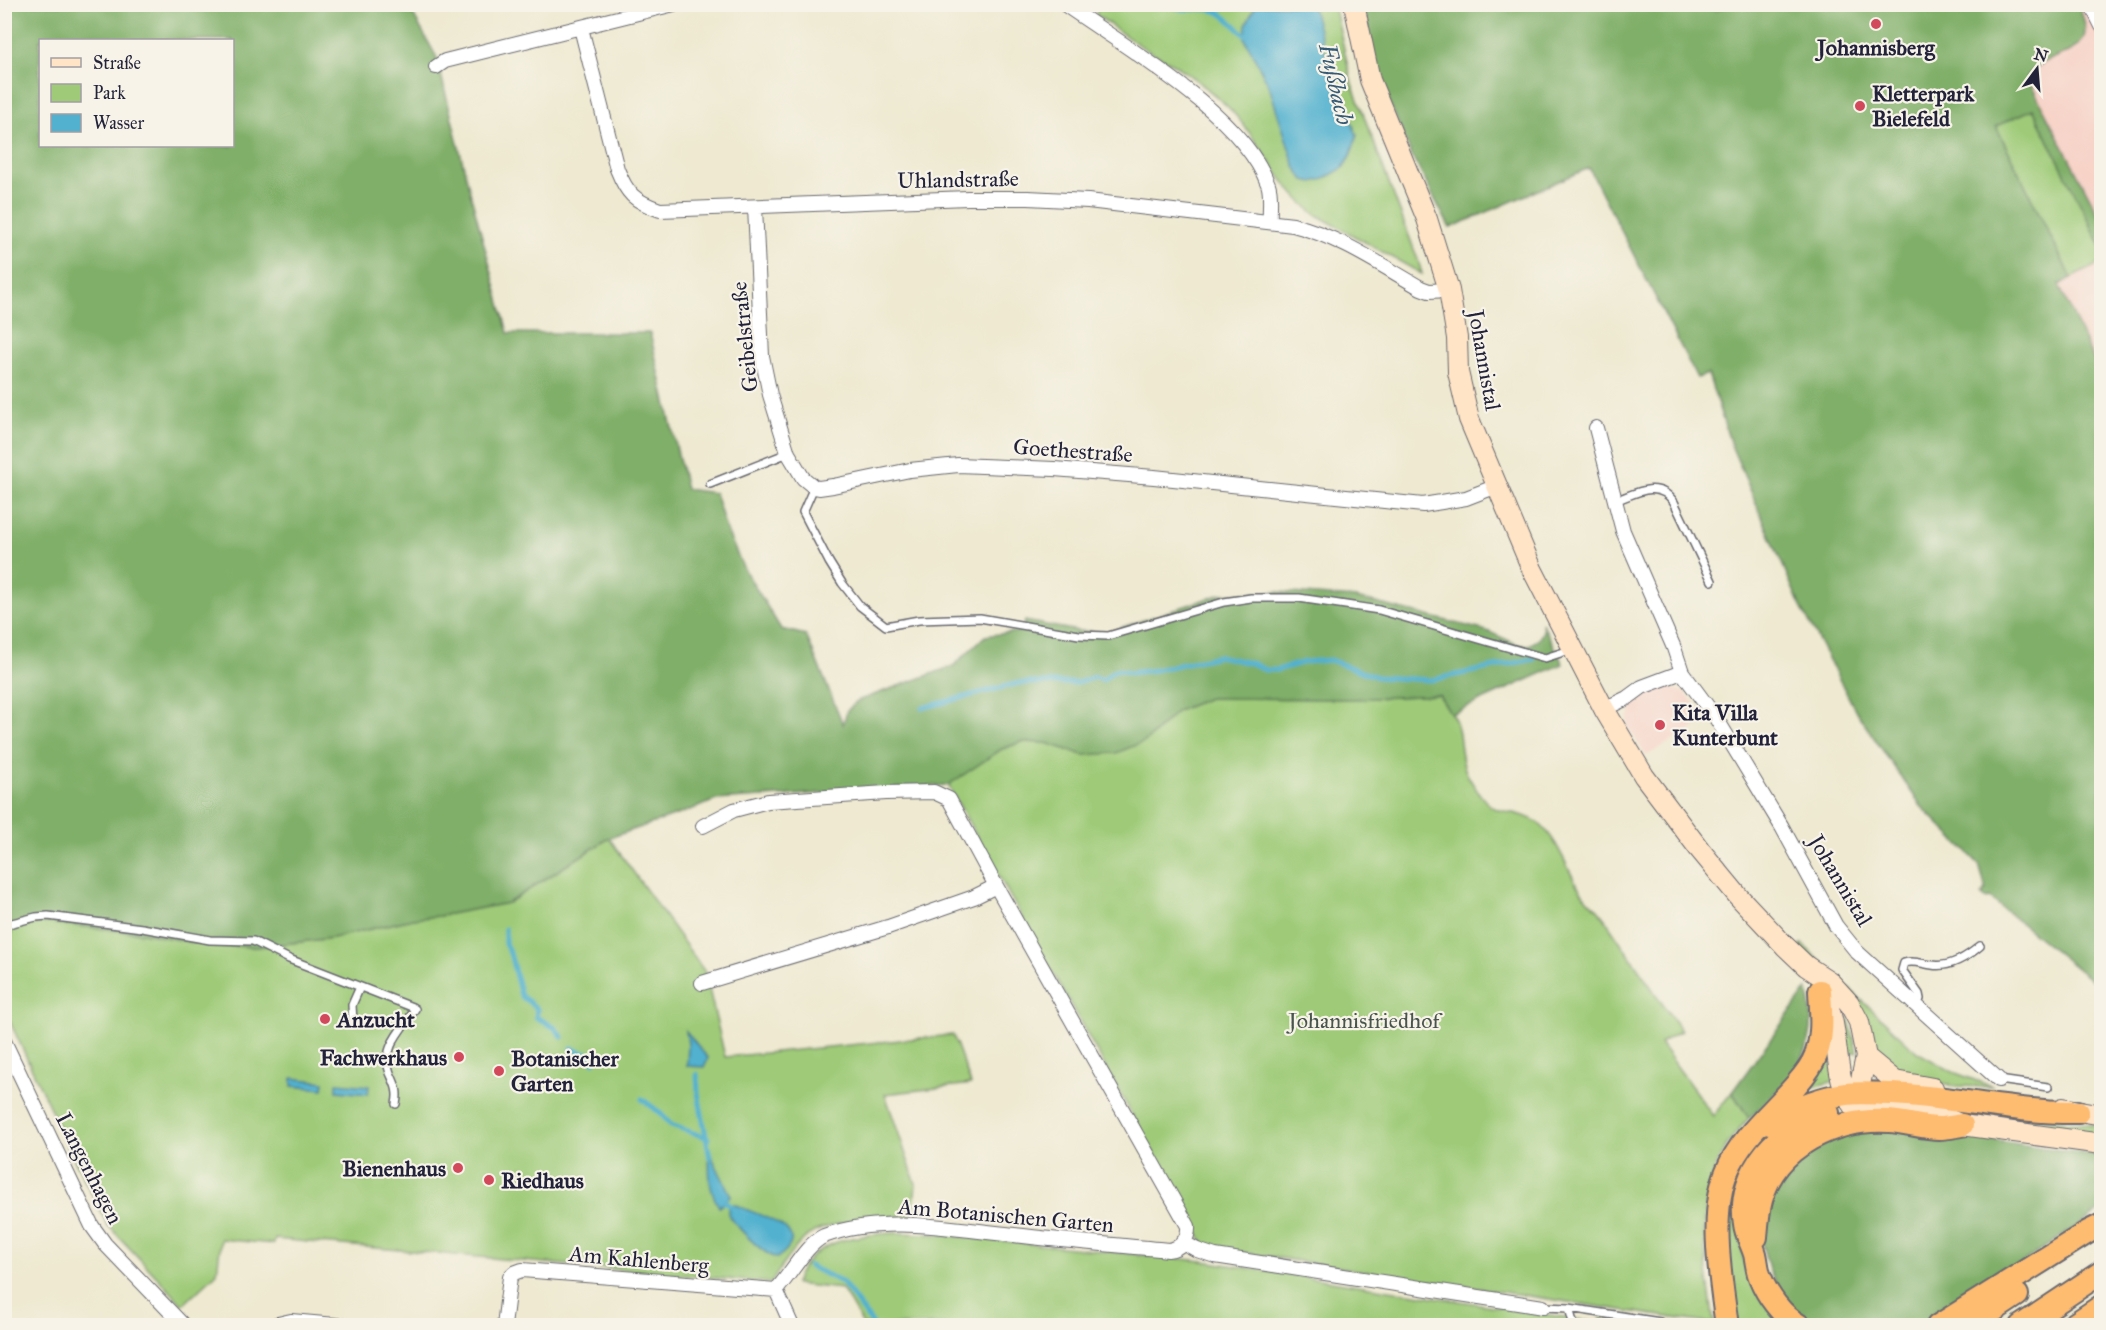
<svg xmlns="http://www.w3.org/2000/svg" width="2106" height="1330" font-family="'IM FELL Great Primer',serif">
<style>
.built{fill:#f7d1c6}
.green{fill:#9fcb78;stroke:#60765a;stroke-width:1.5}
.forest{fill:#7faf68;stroke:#506852;stroke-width:1.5;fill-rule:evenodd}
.water{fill:#51b1cf;stroke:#3a6a85;stroke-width:1.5}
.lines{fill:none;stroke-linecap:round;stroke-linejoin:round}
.stream{stroke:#51b1cf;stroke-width:5}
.service-casing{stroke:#69686f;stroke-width:10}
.minor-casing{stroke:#69686f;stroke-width:16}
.secondary-casing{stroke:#69686f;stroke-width:22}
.trunk-casing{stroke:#69686f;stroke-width:26}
.service{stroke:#fff;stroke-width:7}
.minor{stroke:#fff;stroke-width:14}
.secondary{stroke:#ffe4c6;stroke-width:20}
.trunk{stroke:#febc71;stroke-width:22}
.poi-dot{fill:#d1495b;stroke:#f7f3e8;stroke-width:2}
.labels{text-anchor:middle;stroke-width:4.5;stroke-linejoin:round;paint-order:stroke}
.poi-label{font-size:22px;font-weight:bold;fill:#22223b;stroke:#f7f3e8;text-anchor:start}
.street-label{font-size:22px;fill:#22223b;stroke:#f7f3e8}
.park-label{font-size:22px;fill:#48554d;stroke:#f7f3e8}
.water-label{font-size:24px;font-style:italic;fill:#355b76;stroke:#f7f3e8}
</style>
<rect width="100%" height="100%" fill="#f7f3e8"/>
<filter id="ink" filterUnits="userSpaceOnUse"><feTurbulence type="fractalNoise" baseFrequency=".0167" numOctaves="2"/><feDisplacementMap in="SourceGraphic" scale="12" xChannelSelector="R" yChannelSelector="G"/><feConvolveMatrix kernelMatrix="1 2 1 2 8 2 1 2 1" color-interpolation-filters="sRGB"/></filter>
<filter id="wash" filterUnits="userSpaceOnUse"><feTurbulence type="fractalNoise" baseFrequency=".008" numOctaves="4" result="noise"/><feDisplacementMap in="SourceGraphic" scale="24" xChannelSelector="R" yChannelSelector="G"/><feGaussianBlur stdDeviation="1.35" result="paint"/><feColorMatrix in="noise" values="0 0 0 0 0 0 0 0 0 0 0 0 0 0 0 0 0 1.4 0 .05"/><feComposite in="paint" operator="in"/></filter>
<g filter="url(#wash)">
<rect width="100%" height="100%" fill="#eee9d0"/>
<path class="built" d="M1910 5H2101V444Z
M1659 688H1671L1684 692 1709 719 1646 756 1628 726V719L1633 706 1638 700Z"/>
<path class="green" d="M1099 4 1334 5 1352 84 1418 260 1422 274 1315 214C1277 185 1261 140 1228 107 1210 90 1191 75 1170 62 1159 56 1148 51 1138 44 1123 35 1110 24 1096 15Z
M2033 109 2101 246V263L2071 278 1996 126Z
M1439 695C1445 703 1452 713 1456 722 1462 738 1459 756 1466 772 1472 783 1483 803 1494 808 1509 814 1525 813 1538 823 1566 845 1569 889 1598 909L1681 1031 1660 1043 1713 1116 1732 1092 1749 1118C1743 1125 1736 1132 1731 1139 1691 1194 1706 1262 1714 1324L1206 1247 948 785 1002 749 1022 742 1046 743 1084 755 1146 741 1177 711 1209 698 1353 699Z
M609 838 705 972 725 1057 953 1035 971 1084 885 1094 916 1184 913 1215C886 1217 825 1220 805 1238 791 1251 781 1267 771 1283L275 1239 274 1244 221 1239 217 1273 183 1305 107 1224 69 1149 5 1011 4 940 14 929 42 922 142 933 208 945 257 947 333 938 412 919 439 916 508 903Z
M1802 944 1917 1052 1953 1072 1993 1087 1955 1086 1915 1080 1883 1064 1876 1049 1870 1030 1800 947Z
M1849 1019 1857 1052 1843 1053 1841 1020Z
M1828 1051 1835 1081 1801 1090Z
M1942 1103 2101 1126V1135L1941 1114Z
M1775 1125 1740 1238 1744 1262 1751 1280 1782 1325 1738 1326C1728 1248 1710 1183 1775 1125Z
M895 1233 931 1234 1203 1261 1600 1323 1601 1318 1647 1325H863L842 1289 795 1284C808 1240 856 1235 895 1233Z"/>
<path class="forest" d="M1712 4 1715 11 1731 4 2078 5C2106 61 2045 48 2027 77L2101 219V246L2033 109 1996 126 2071 278 2059 285 2096 365 2101 372V988L1990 898 1987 899 1982 895 1986 890 1979 864 1921 806 1857 713 1799 603 1731 445 1708 374 1697 378 1589 168 1450 228 1411 154 1378 76 1363 5Z
M5 5H408L437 58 470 192 508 333H650L686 489 715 493 726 529 743 567 781 629 806 635 843 724 847 711 857 701 953 666 985 636 1021 631 1025 621 1078 631 1108 632 1221 594 1278 592 1356 598 1487 631 1519 645H1529L1538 640 1543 631 1542 623 1563 664 1451 714 1439 695 1353 699 1209 698 1177 711 1146 741 1116 753 1084 755 1046 743 1022 742 1002 749 948 785 716 800 677 815 609 838 508 903 439 916 412 919 333 938 257 947 208 945 142 933 42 922 14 929 5 940ZM40 40H232V146H40Z
M1807 989C1824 1052 1791 1078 1749 1118L1732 1092Z
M1846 1129 1921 1130 2101 1156V1210L1957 1306 1918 1325H1821L1798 1312 1784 1297 1769 1270 1762 1244 1763 1219 1785 1167Z"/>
<path class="water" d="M1256 5H1312L1330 70 1357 135 1351 155 1343 168 1324 179 1313 182 1304 180 1295 167 1269 86 1245 39 1246 25Z
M686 1031 708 1058 704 1067 687 1066 688 1044Z
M292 1078 324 1082 323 1089 292 1086Z
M337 1083 369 1086 368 1094 337 1091Z
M709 1151 731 1196 719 1207C707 1186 710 1174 709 1151Z
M734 1204C754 1215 820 1228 777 1258 762 1254 737 1227 728 1214V1208Z"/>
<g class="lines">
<path class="stream" d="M1168 4C1184 14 1199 5 1215 11 1230 16 1237 31 1249 37
M922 708 1019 683H1077L1094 677 1103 680 1112 672 1120 670 1129 673 1155 670 1219 656 1254 664 1265 670H1277L1305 662 1330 660 1377 677 1431 680 1534 659
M505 929V944L510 953 521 996 529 1002
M531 1004 537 1009 536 1017 555 1028 562 1037
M572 1048 577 1051 589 1054 594 1062
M697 1074 698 1093 710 1158
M642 1099 659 1112 671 1125 708 1138
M722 1195 725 1202 735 1210
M809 1266 843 1283 874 1326"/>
</g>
</g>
<g filter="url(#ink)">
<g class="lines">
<g class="service-casing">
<path id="service" d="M710 484 788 453
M814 487 803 512 829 562 842 583 860 606 886 626 919 620 980 618 1079 635 1108 636 1224 602 1251 598H1299L1379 610 1545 658 1570 650
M1615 501C1636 493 1658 479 1674 502L1712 581
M4 925 36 917 48 916 142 928 210 940 253 941 289 959 412 1007 415 1009 412 1014C400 1031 381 1050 390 1073 395 1084 399 1091 396 1104
M1916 1006 1920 999 1919 994 1902 970 1904 963C1914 960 1923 964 1932 965 1950 968 1967 957 1980 946
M353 1023 352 1005 360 987
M1999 1080 2048 1087
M1543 1307 1569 1308 1660 1322 1659 1326
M1569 1308 1574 1326"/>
</g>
<g class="minor-casing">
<path id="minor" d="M1064 4C1125 47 1241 113 1268 184 1272 194 1269 210 1270 221
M2091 4 2102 26
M581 28 617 169C627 194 634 201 660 210L968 198H1028L1088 201 1293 225C1340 237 1379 264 1421 288L1429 291 1449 290
M436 67 445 61 674 4
M755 207 762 356 770 395 788 453 803 478 814 487 819 488 833 486 910 470 958 465 1054 469 1154 477 1423 505 1466 498 1497 486
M1596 428 1623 531 1674 648 1682 672 1716 718 1730 741 1782 827 1836 926 1857 952 1999 1080
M1604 709 1627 698 1642 687 1682 672
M703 826 734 810 768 801 886 793 934 792 949 799 996 886 1188 1226C1189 1239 1180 1249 1168 1250 1116 1245 1065 1241 1014 1235 954 1229 882 1214 824 1236 806 1244 790 1276 776 1290
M702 983 888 927 974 897 996 886
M4 1041 92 1226 105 1244 184 1326
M1183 1242 1197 1250 1215 1256 1543 1307
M776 1290 792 1326
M269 1326 291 1321 347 1326
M504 1326 510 1277 514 1273 522 1270 776 1290"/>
</g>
<g class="secondary-casing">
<path id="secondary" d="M1354 4 1370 80 1427 219 1449 290 1457 338 1458 372 1469 419 1532 569 1604 709 1644 776 1700 850 1738 896 1785 946 1806 966 1829 981 1849 1003 1859 1022 1866 1057 1858 1093 1853 1106
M1824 997C1842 1030 1831 1075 1853 1106
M1866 1057 1895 1081 1933 1088
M1853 1106 1943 1117 1962 1125 2102 1144
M2063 1108 2102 1115"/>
</g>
<g class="trunk-casing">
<path id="trunk" d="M1770 1123C1794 1108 1818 1098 1846 1094 1861 1092 1877 1094 1892 1094 1955 1097 2016 1113 2078 1112
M1756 1237C1757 1225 1758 1211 1761 1200 1776 1145 1836 1118 1889 1121 1906 1122 1923 1128 1939 1128 1947 1128 1955 1126 1962 1125
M1727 1326C1721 1281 1709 1213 1727 1171 1742 1136 1772 1113 1796 1085 1804 1076 1812 1066 1816 1055 1824 1034 1821 1012 1820 991
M1800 1326C1782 1316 1767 1295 1760 1277 1757 1270 1757 1262 1755 1254 1752 1244 1746 1234 1745 1224 1736 1171 1780 1126 1828 1113
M1938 1326 2088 1232 2102 1225
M1970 1326 2017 1295
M2021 1326 2102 1272
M2072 1326 2102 1306"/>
</g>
<use href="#service" class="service"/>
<use href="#minor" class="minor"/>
<use href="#secondary" class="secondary"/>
<use href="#trunk" class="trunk"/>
</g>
</g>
<g class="poi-dot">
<circle cx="1876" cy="24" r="6"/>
<circle cx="1860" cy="106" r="6"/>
<circle cx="1660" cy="725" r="6"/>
<circle cx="325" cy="1019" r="6"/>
<circle cx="459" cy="1057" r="6"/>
<circle cx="499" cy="1071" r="6"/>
<circle cx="458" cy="1168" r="6"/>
<circle cx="489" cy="1180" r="6"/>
</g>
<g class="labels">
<g class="poi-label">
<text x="1876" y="55" text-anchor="middle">Johannisberg</text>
<text x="1872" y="101">Kletterpark<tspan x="1872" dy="25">Bielefeld</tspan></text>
<text x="1672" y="720">Kita Villa<tspan x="1672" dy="25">Kunterbunt</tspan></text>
<text x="337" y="1027">Anzucht</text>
<text x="447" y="1065" text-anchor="end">Fachwerkhaus</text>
<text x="511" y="1066">Botanischer<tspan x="511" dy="25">Garten</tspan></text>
<text x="446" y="1176" text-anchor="end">Bienenhaus</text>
<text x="501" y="1188">Riedhaus</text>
</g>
<g class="street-label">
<text transform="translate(958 179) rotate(-1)" y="8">Uhlandstraße</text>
<text transform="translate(744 337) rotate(-96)" y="8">Geibelstraße</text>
<text transform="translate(1485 360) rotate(80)" y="8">Johannistal</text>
<text transform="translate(1073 450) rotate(4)" y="8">Goethestraße</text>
<text transform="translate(1841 880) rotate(59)" y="8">Johannistal</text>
<text transform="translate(90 1168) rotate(63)" y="8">Langenhagen</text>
<text transform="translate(1006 1215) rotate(5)" y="8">Am Botanischen Garten</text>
<text transform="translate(639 1259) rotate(5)" y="8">Am Kahlenberg</text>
</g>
<g class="park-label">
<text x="1364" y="1028">Johannisfriedhof</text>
</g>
<g class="water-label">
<text transform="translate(1336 84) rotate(77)" y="8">Fußbach</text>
</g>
</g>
<rect width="2106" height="1330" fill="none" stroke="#f7f3e8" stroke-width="24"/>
<rect x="39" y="39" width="195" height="108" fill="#f7f3e8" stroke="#a29fa3" stroke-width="1.5"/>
<rect x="51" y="58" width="30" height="9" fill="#ffe4c6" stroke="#a29fa3" stroke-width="1.5"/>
<text x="93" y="69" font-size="18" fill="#22223b">Straße</text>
<rect x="51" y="84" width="30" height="18" fill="#9fcb78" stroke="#a29fa3" stroke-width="1.5"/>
<text x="93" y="99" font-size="18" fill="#22223b">Park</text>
<rect x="51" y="114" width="30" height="18" fill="#51b1cf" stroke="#a29fa3" stroke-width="1.5"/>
<text x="93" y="129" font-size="18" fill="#22223b">Wasser</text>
<g transform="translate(2037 69) rotate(16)" stroke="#f7f3e8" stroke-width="4.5" paint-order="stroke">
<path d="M0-4.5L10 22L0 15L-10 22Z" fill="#22223b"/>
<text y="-9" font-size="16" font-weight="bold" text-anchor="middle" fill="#22223b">N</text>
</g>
</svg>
